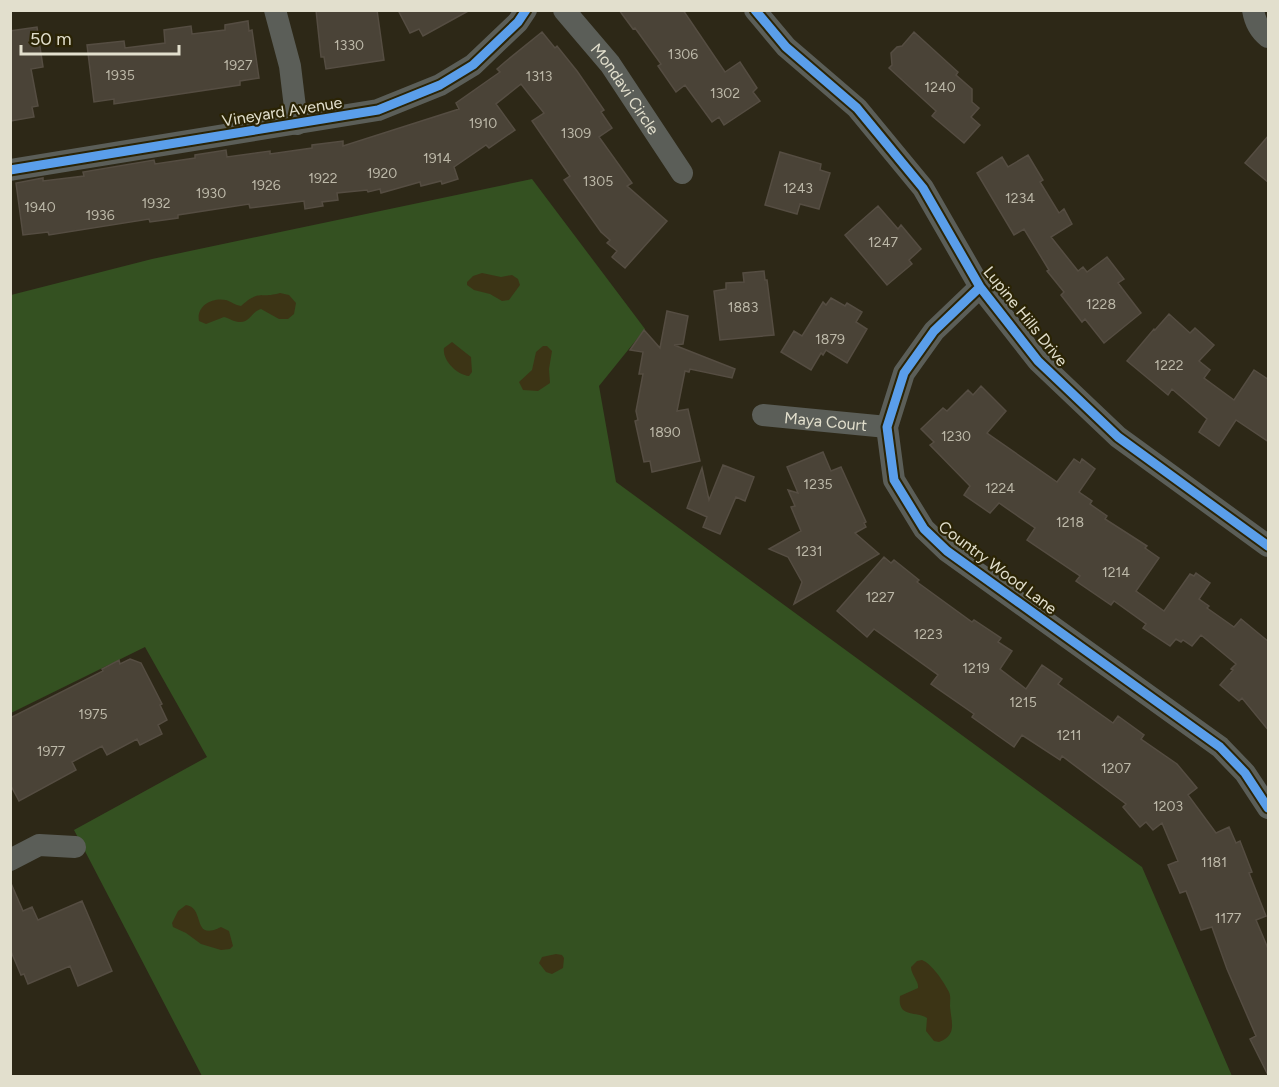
<svg xmlns="http://www.w3.org/2000/svg" width="1279" height="1087" font-family="Figtree,sans-serif">
<style>
.green{fill:#345121}
.sand{fill:#3c3415}
.building{fill:#4a4337;stroke:#554d42;stroke-width:1.5}
.lines{fill:none;stroke-linecap:round;stroke-linejoin:round}
.minor{stroke:#5b5e58;stroke-width:22}
.cycleway-casing{stroke:#2b2405;stroke-width:13}
.cycleway{stroke:#5a9eea;stroke-width:9}
.labels{text-anchor:middle;stroke-width:4.5;stroke-linejoin:round;paint-order:stroke}
.number-label{font-size:14px;fill:#bcb8a8}
.street-label{font-size:16px;fill:#e2dfcd;stroke:#2b2405}
</style>
<rect width="100%" height="100%" fill="#2d2817"/>
<path class="green" d="M532 179 645 329 599 386 616 482 1142 867 1232 1076H202L74 830 207 757 145 647 11 713V295L152 259Z"/>
<path class="sand" d="M482 273 501 277 512 275 518 279 520 285 509 300 502 301 490 294 474 290 467 285V282L473 276Z
M280 293 289 295 296 303 294 314 288 319H279L261 309C252 311 250 323 239 322 234 322 229 318 224 317L206 324 199 321C196 306 212 297 226 300 232 302 235 305 241 306 260 289 259 299 280 293Z
M452 342 471 357 472 372 469 376C457 375 442 360 444 348Z
M543 346H547L552 351 549 369 550 383 538 391 523 390 519 382 532 370 536 352Z
M186 905C206 908 191 942 221 927L229 931 233 946 230 949 221 950 201 944 186 933 173 927 172 923 178 911Z
M556 954 562 955 564 958 563 968 552 974 546 972 539 963 542 957Z
M922 960C932 964 944 982 949 992 951 997 950 1001 950 1006 951 1022 958 1035 939 1042L934 1041 926 1031 927 1018C916 1011 897 1018 900 996L918 988C919 981 911 975 911 967L917 961Z"/>
<path class="building" d="M316 10H377L384 60 326 69 324 57H321Z
M398 10H470L423 36 419 29 410 33Z
M619 10H683L725 72 740 62 757 88 753 92 760 101 724 125 719 117 712 122 685 85 676 92 658 66 661 64 635 28 633 29Z
M248 21 249 31 252 30 259 78 240 81V85L114 104V99L94 102 87 45 124 41 125 48 165 43 164 30 191 26 192 34 225 30V25Z
M37 27 43 67 31 69 38 106 32 107 34 117 10 121V31Z
M542 32 555 48 557 46 577 71 604 110 601 112 612 128 599 137 632 183 627 186 667 221 625 268 613 258 612 257 617 251 607 243 610 240 601 232 564 180 570 176 532 121 544 113 521 84 496 104 515 130 489 148 486 145 454 167 458 179 442 184 441 181 421 186 420 182 381 193 380 189 368 192 367 190 337 193 338 200 322 202 323 206 305 209 304 201 250 208 249 204 178 215V218L150 222 149 219 49 235 48 232 23 235 16 183 43 178V181L84 176 83 172 154 160 155 164 195 158V155L226 150 227 157 270 151V154L312 148V145L343 141V146L459 109 456 103 500 72 497 69 505 62Z
M914 32 958 72 956 75 972 89V102L979 108 971 117 980 125 964 143 932 116 936 111 889 68 892 65 891 53 897 47 902 46Z
M1269 135V183L1245 163Z
M780 152 821 164 820 170 830 173 819 209 800 204 797 214 765 205Z
M1028 155 1043 180 1040 182 1059 213 1064 209 1072 224 1051 237 1078 271 1083 267 1087 272 1107 257 1124 279 1118 283 1141 313 1104 343 1085 319 1082 322 1061 295 1064 292 1047 271 1049 270 1024 229 1014 235 977 173 1002 157 1008 167Z
M878 206 898 229 901 225 921 249 909 260 912 264 887 285 845 235Z
M764 271 765 280H767L774 335 720 340 714 291 726 289V283L744 282 743 273Z
M831 298 845 306 847 303 862 312 856 322 867 329 847 363 826 350 823 355 821 353 811 370 781 352 794 331 802 336 823 302 826 305Z
M667 311 688 316 683 344 674 345 735 369 732 378 690 369 689 372 685 371 677 411 688 409 700 461 652 472 650 461 644 462 635 421 638 420 636 411 643 374H639L643 352 630 350 644 330 660 348Z
M1169 314 1190 333 1195 328 1214 345 1199 361 1210 370 1204 378 1234 400 1254 370 1269 380V442L1236 420 1219 446 1199 432 1207 419 1172 389 1168 395 1127 361 1154 329 1155 330Z
M981 386 1006 411 987 433 1057 482 1074 459 1080 463 1082 459 1095 469 1079 492 1092 501 1090 504 1107 516 1105 519 1147 546 1145 548 1159 558 1136 591 1164 611 1190 574 1194 576 1196 573 1210 583 1199 599 1209 606 1207 608 1234 627 1241 619 1269 642V731L1242 698 1239 701 1220 685 1233 670 1231 669 1236 664 1201 635 1192 646 1183 640 1181 642 1176 639 1170 646 1143 628 1146 624 1114 601 1111 605 1076 581 1080 576 1027 540 1035 528 999 503 990 513 964 495 970 486 930 445 934 442 921 429 943 408 947 411 968 390 973 395Z
M823 452 831 471 841 467 866 522 864 523 866 527 855 533 879 554 794 604 802 582 788 557 769 549 801 531 791 507 795 506 788 490 798 493 787 467Z
M723 465 754 477 745 501 736 497 720 534 703 527 707 517 687 508 702 468 709 500Z
M884 557 891 563 894 560 919 580 917 582 972 622 974 620 1001 638 998 642 1012 651 1000 669 1026 689 1042 665 1062 679 1058 684 1113 723 1118 716 1144 735 1141 739 1177 764 1197 788 1188 795 1216 833 1229 827 1236 843 1240 841 1252 872 1249 873 1266 916 1256 920 1269 951V1077L1250 1039 1256 1036 1227 969 1212 927 1201 930 1186 891 1180 893 1168 865 1178 861 1162 823 1153 830 1146 822 1140 827 1123 807 1126 804 1062 756 1060 760 1022 735 1014 747 972 717 974 714 931 684 938 675 874 629 867 637 837 611Z
M130 659 141 663 162 704 160 705 167 720 158 725 162 734 140 745 137 739 107 755 102 746 72 762 76 770 19 801 10 784V718L103 671 102 669 119 660 120 664Z
M10 881 23 911 32 907 38 920 82 901 112 971 78 986 70 966 28 984 24 974 21 975 10 949Z"/>
<g class="lines">
<g class="minor">
<path d="M275 10 290 66 297 124"/>
<path id="s1" d="M564 10 610 64 682 173"/>
<path d="M755 10 786 47 857 108 923 188 980 287 1038 361 1118 437 1268 546"/>
<path d="M1253 10C1255 22 1259 30 1268 37"/>
<path d="M10 170 378 110 440 85 473 65 518 22 526 10"/>
<path d="M980 287 934 331 904 373 887 427 894 480 924 529 947 551 1220 747 1245 773 1268 808"/>
<path id="s2" d="M763 415 887 427"/>
<path d="M10 860 39 845 75 847"/>
</g>
<g class="cycleway-casing">
<path id="cycleway" d="M755 10 786 47 857 108 923 188 980 287 1038 361 1118 437 1268 546
M10 170 378 110 440 85 473 65 518 22 526 10
M980 287 934 331 904 373 887 427 894 480 924 529 947 551 1220 747 1245 773 1268 808"/>
</g>
<use href="#cycleway" class="cycleway"/>
</g>
<g class="labels">
<g class="number-label">
<text x="349" y="50">1330</text>
<text x="683" y="59">1306</text>
<text x="238" y="70">1927</text>
<text x="120" y="80">1935</text>
<text x="539" y="81">1313</text>
<text x="940" y="92">1240</text>
<text x="725" y="98">1302</text>
<text x="483" y="128">1910</text>
<text x="576" y="138">1309</text>
<text x="437" y="163">1914</text>
<text x="382" y="178">1920</text>
<text x="323" y="183">1922</text>
<text x="598" y="186">1305</text>
<text x="266" y="190">1926</text>
<text x="798" y="193">1243</text>
<text x="211" y="198">1930</text>
<text x="1020" y="203">1234</text>
<text x="156" y="208">1932</text>
<text x="40" y="212">1940</text>
<text x="100" y="220">1936</text>
<text x="883" y="247">1247</text>
<text x="1101" y="309">1228</text>
<text x="743" y="312">1883</text>
<text x="830" y="344">1879</text>
<text x="1169" y="370">1222</text>
<text x="665" y="437">1890</text>
<text x="956" y="441">1230</text>
<text x="818" y="489">1235</text>
<text x="1000" y="493">1224</text>
<text x="1070" y="527">1218</text>
<text x="809" y="556">1231</text>
<text x="1116" y="577">1214</text>
<text x="880" y="602">1227</text>
<text x="928" y="639">1223</text>
<text x="976" y="673">1219</text>
<text x="1023" y="707">1215</text>
<text x="93" y="719">1975</text>
<text x="1069" y="740">1211</text>
<text x="51" y="756">1977</text>
<text x="1116" y="773">1207</text>
<text x="1168" y="811">1203</text>
<text x="1214" y="867">1181</text>
<text x="1228" y="923">1177</text>
</g>
<g class="street-label">
<text dy="6" stroke="none"><textPath href="#s1" startOffset="100">Mondavi Circle</textPath></text>
<text transform="translate(282 111) rotate(-9)" y="6">Vineyard Avenue</text>
<text transform="translate(1026 316) rotate(51)" y="6">Lupine Hills Drive</text>
<text dy="6" stroke="none"><textPath href="#s2" startOffset="63">Maya Court</textPath></text>
<text transform="translate(998 567) rotate(37)" y="6">Country Wood Lane</text>
</g>
</g>
<rect width="1279" height="1087" fill="none" stroke="#e2dfcd" stroke-width="24"/>
<path d="M21 45v9h158v-9" fill="none" stroke="#e2dfcd" stroke-width="3"/>
<text x="30" y="45" font-size="18" fill="#e2dfcd" stroke="#2b2405" stroke-width="4.5" paint-order="stroke">50 m</text>
</svg>
